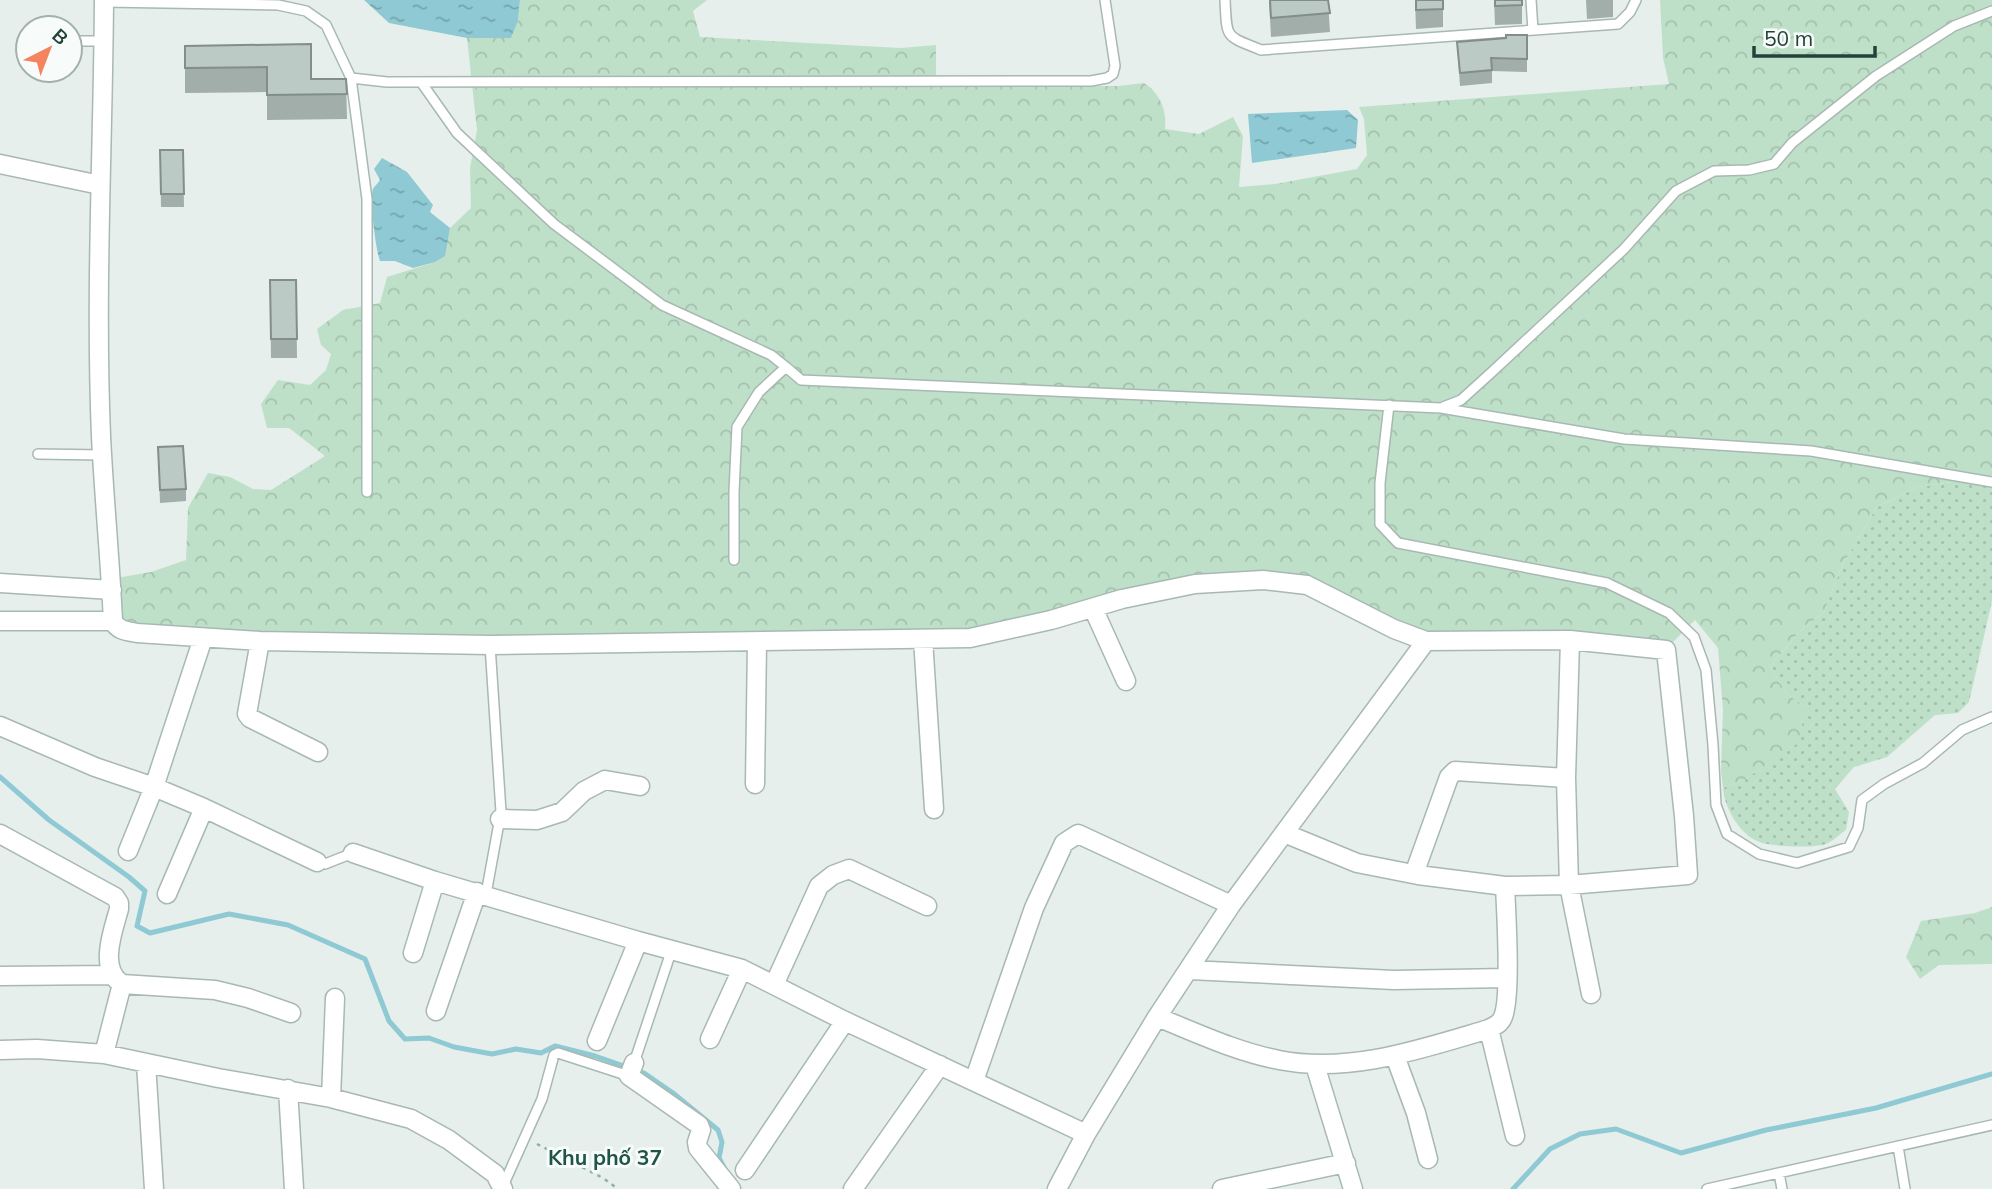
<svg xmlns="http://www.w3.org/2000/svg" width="1992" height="1189" font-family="Mulish,sans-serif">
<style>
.grass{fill:url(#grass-dots)}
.forest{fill:url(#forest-crowns)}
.water{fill:url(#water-ripples)}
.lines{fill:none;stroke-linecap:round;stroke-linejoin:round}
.stream{stroke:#8ec9d4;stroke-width:5}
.lane-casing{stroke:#a8b8b2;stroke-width:12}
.street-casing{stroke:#a8b8b2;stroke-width:21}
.path{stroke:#86b3a5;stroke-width:2.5;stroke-dasharray:3.5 5;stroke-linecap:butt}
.lane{stroke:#fff;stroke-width:9}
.street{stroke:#fff;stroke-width:18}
.wall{fill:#a1aea9}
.building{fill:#bbcac4;stroke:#838d89;stroke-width:2}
.labels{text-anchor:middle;stroke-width:6;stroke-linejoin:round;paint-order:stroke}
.quarter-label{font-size:21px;font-weight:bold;fill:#1f5548;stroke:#f7fbf9}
</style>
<defs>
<pattern id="grass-dots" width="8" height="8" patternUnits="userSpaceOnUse" patternTransform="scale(1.75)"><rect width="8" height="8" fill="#bfe0c8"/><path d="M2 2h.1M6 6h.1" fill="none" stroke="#a4c1ad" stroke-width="1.8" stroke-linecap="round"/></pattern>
<pattern id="forest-crowns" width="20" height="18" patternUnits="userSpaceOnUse" patternTransform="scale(1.75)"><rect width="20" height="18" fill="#bfe0c8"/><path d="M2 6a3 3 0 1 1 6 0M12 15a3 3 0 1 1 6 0" fill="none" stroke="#a4c1ad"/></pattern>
<pattern id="water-ripples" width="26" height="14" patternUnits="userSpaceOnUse" patternTransform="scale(1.75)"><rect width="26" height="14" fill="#8ec9d4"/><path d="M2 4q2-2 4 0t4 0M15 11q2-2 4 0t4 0" fill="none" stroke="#74a5ad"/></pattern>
</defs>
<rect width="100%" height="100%" fill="#e6efeb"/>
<path class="grass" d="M1985 477H1992V601L1969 702 1958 713 1935 715 1887 757 1854 767 1835 789 1849 812 1846 830C1840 834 1834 840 1828 843 1816 849 1769 847 1757 841 1739 833 1724 807 1723 788L1744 780 1800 741 1804 706 1786 693 1770 666 1800 631 1824 612 1842 566 1877 507 1918 487Z"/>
<path class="forest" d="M520 0H707L693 11 700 37 901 48 936 45V87L1119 86 1144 83C1160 93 1167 110 1165 129L1199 134 1233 117 1243 136 1239 187 1275 184 1357 169 1367 155 1364 119 1359 107 1669 84 1663 58 1660 0H1992V477H1985L1918 487 1877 507 1842 566 1824 612 1800 631 1770 666 1786 693 1804 706 1801 741 1744 780 1723 788 1721 770 1723 710 1718 648 1695 620 1670 645 1427 636 1262 574 969 633 487 640 260 635 121 624 116 578 151 572 186 560 188 508 208 473 230 477 253 489 271 490 325 456 289 428H267L261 404 278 380 310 385 326 370 331 354 321 345 317 329 343 310 380 303 387 277 435 262 444 256 450 228 471 208 470 168 477 130 467 38H511L518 21Z
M1992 907V964L1939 965 1920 979 1906 957 1921 921 1975 913Z"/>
<path class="water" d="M364 0H520L518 21 511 38H467L389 23Z
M1347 110 1358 120 1356 148 1252 163 1248 114Z
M382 158 407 172 433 205 430 212 450 228 445 256 435 262 413 268 395 261H380C376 250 369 199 373 189 374 187 379 182 380 180L374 169Z"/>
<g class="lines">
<path class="stream" d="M0 777 49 820 129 877 145 891 137 926 150 933 229 914 288 925 365 959 389 1021 405 1039 429 1038 454 1047 492 1054 516 1049 541 1053 555 1046 595 1056 644 1073 673 1093 718 1130 722 1142 719 1158 726 1171
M1513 1189 1550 1149 1580 1134 1616 1129 1681 1153 1766 1130 1876 1108 1992 1074"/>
<g class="lane-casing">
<path id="lane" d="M1225 0C1227 40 1225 35 1261 50L1618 24 1630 12 1636 0
M1531 0 1533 30
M104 2 278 5 306 11 326 25 351 78 367 199V492
M70 41H104
M351 78 387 82 1091 81 1107 78 1113 74 1115 66 1105 0
M421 82 457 133 554 224 662 305 771 355 786 367 759 392 737 427 734 492V560
M786 367 801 380 1441 408 1624 439 1811 451 1992 482
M1389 405 1380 483V524L1398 543 1607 583 1669 613 1694 637 1706 670 1713 745 1716 805 1727 834 1759 854 1797 863 1849 847 1858 828 1862 800 1884 784 1923 763 1962 730 1992 717
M1443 407 1461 400 1493 371 1624 249 1676 191 1714 171 1749 170 1774 164 1792 143 1876 76 1954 26 1992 11
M38 454 103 455
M317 862 325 864 353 853
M486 894 501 812 490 645
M634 1063 672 949
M1898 1146 1905 1189
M1779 1173 1782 1189
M503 1186 542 1099 554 1055 558 1053 629 1076
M1707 1189 1992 1125"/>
</g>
<g class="street-casing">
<path id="street" d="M104 0C103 145 95 290 101 436 104 497 110 559 113 621 118 631 127 631 137 633L260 641 490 645 970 638 1051 620 1122 599 1195 584 1263 580 1307 585 1394 629 1426 641 1231 905 1157 1017 1086 1134 1057 1189
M0 164 100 185
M0 583 112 590
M1093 608 1126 681
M0 621H113
M923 639 934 809
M1570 640 1566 778 1569 885 1591 994
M260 641 247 714 250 718 318 752
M0 726 95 767 154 787 204 808 317 862
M755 784 757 642
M500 819 537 820 562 812 584 791 605 780 640 786
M1284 833 1357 863 1418 875 1505 886 1569 885 1688 875 1684 816 1666 650 1570 640 1426 641
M0 834 115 897 119 903V909C113 931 98 969 122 984
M128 851 154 787 203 638
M353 853 435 881 638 941 742 969 845 1021 1086 1134
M1414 874 1449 777 1455 771 1566 778
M167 894 204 808
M413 953 435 881
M1190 970 1394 980 1507 978
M0 976 112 975
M774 985 819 886 833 875 849 869 927 906
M436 1011 477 892
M1157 1017C1197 1033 1237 1052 1279 1060 1350 1074 1421 1049 1489 1029 1494 1026 1499 1025 1502 1019 1512 1002 1506 910 1505 886
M1489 1029 1515 1136
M710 1039 742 969
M597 1041 638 941
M0 1050 37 1049 104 1054 218 1078 331 1098 411 1119 449 1140 495 1174 503 1189
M104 1054 122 984 215 990 248 998 291 1013
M1395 1056 1416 1113 1428 1159
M146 1063 154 1189
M634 1063 629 1076 699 1125 701 1130 697 1142 698 1148 731 1189
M1315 1065 1353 1189
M974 1081 1034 908 1064 843 1078 834 1231 905
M288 1089 294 1189
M331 1098 335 998
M745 1170 845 1021
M853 1189 940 1065
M1222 1189 1346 1163"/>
</g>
<path class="path" d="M537 1144 603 1178 618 1189"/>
<use href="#lane" class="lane"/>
<use href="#street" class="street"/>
</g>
<path class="wall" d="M1269 0H1328L1330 32 1271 37Z
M1415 0H1443V27L1416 29Z
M1494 0H1522V24L1495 25Z
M1586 0H1613V17L1587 19Z
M1527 35V72L1492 71V83L1460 86 1457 42Z
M185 46 311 79H346L347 119 267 120V92L185 93Z
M160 150H183L184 207H161Z
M270 280H296L297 358H271Z
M158 447 186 489V501L160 503Z"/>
<path class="building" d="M1270 0H1328L1330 13 1271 18Z
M1416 0H1443V9L1416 10Z
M1495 0H1522V5L1495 6Z
M1506 35H1527V59L1491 58 1492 70 1460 73 1457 42 1506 38Z
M311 44V79H346L347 94 267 95V67L185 68V46Z
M160 150H183L184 194H161Z
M270 280H296L297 339H271Z
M183 446 186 489 160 490 158 447Z"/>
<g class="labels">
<g class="quarter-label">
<text x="605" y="1165">Khu phố 37</text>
</g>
</g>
<g transform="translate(49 49) rotate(42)"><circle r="33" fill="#f7fbf9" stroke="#a3b1ad" stroke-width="2"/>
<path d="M0-5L12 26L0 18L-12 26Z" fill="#f4845f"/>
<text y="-10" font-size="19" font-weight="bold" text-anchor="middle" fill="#24423a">B</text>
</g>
<path d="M1754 46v10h121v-10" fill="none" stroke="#24423a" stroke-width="3.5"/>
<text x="1764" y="46" font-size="21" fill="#24423a" stroke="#f7fbf9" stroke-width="5" paint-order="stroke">50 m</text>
</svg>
